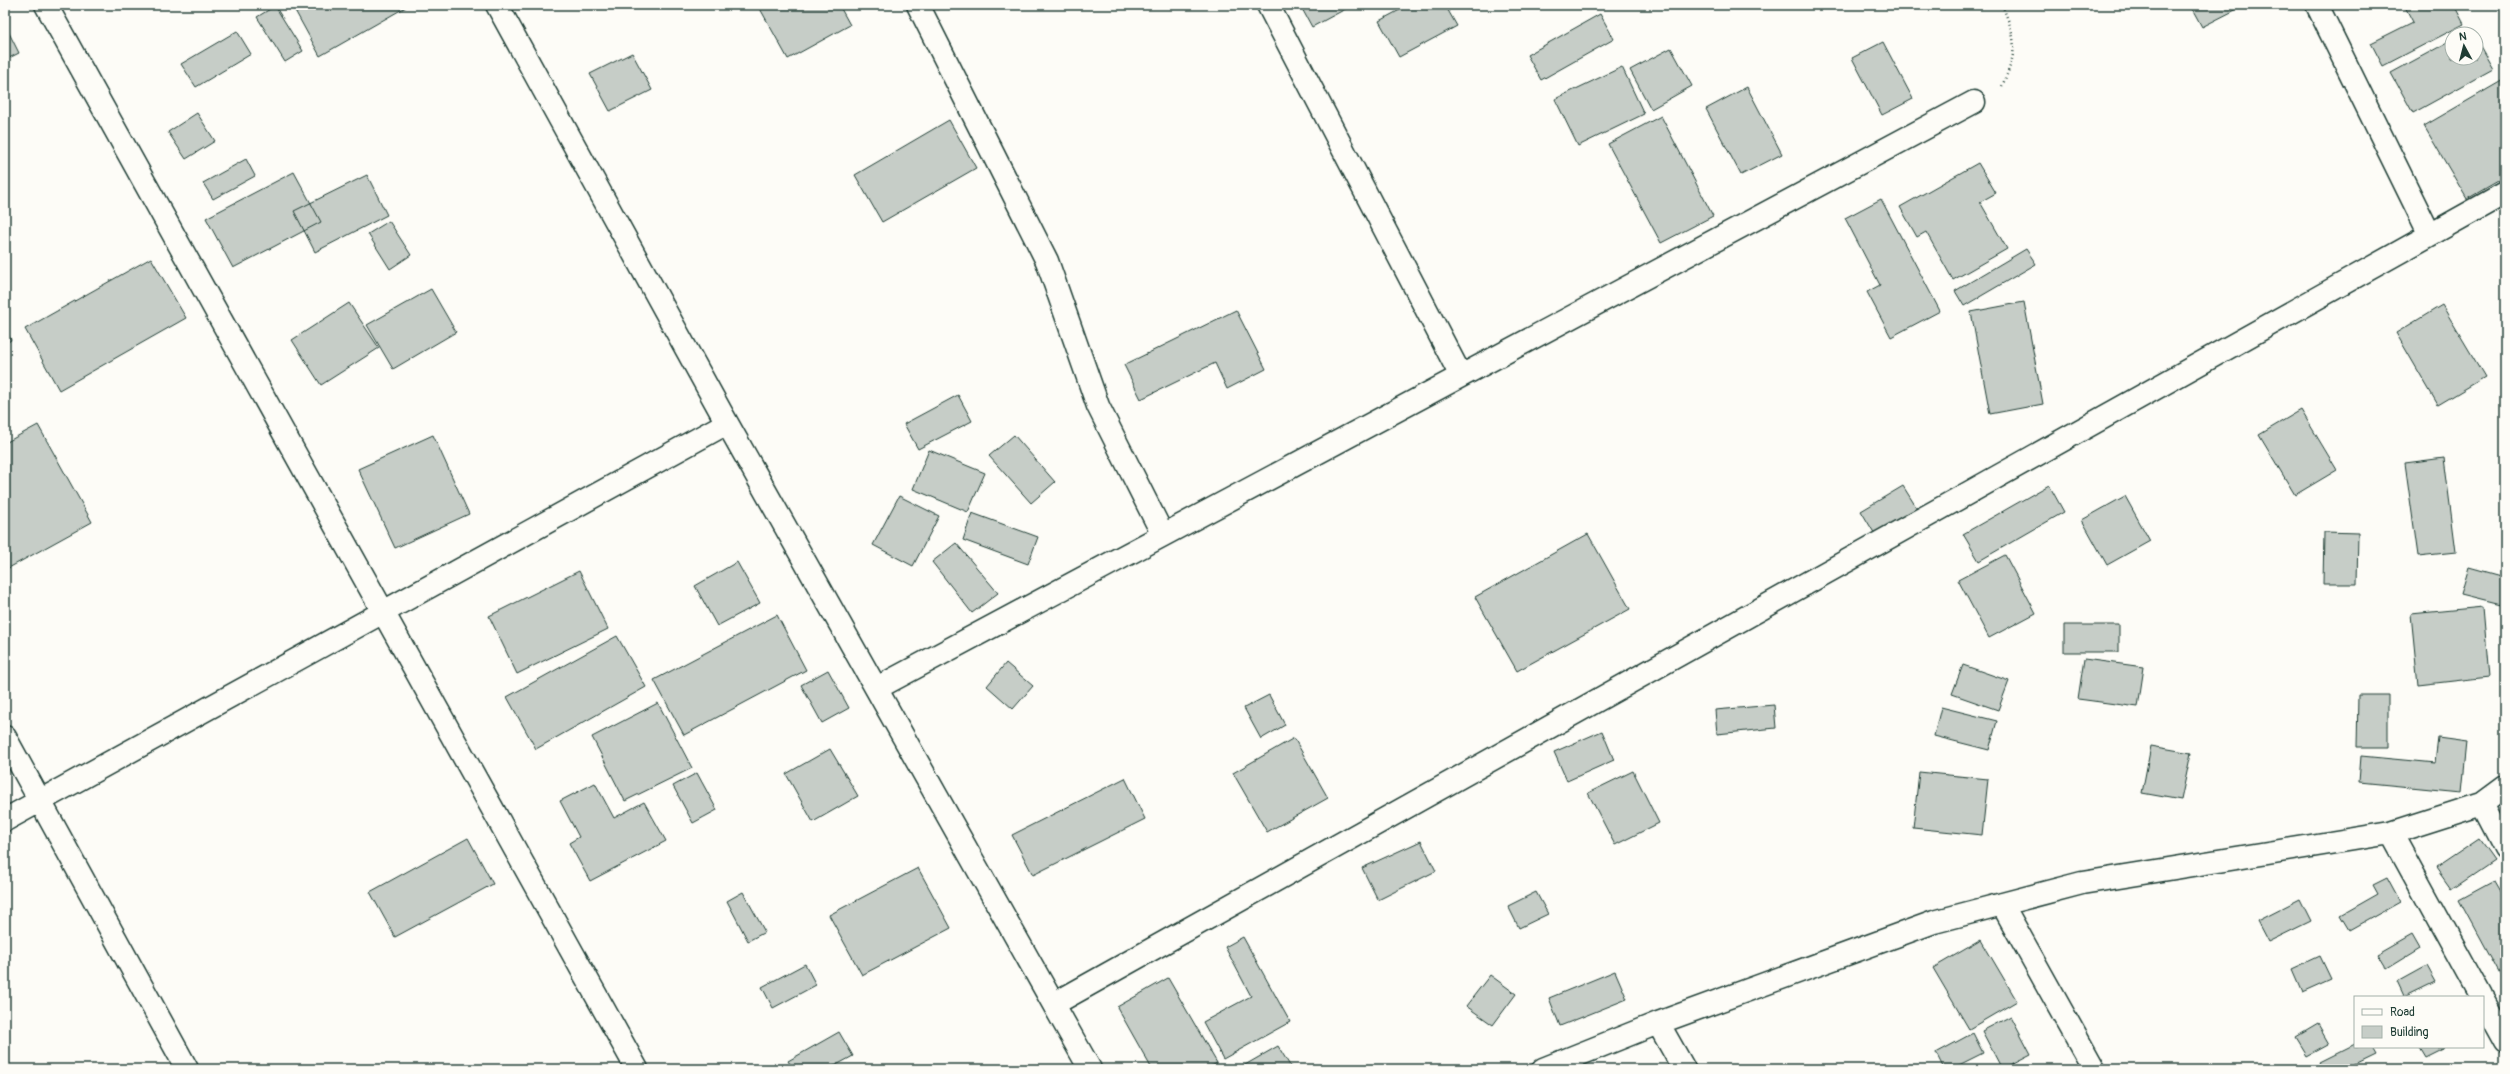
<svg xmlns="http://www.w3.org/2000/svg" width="2510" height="1074" font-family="Pangolin,sans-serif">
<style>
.building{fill:#c6cdc7;stroke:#1f3d34}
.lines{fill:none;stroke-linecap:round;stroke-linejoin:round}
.street-casing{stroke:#1f3d34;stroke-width:25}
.path{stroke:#1f3d34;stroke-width:2.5;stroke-dasharray:1 3;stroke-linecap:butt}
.street{stroke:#fdfcf7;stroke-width:22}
</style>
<rect width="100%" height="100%" fill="#fdfcf7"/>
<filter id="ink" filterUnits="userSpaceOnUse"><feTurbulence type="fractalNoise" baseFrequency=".025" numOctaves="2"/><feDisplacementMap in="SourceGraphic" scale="8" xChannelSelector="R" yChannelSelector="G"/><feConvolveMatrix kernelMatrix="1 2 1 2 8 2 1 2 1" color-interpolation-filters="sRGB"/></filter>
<g filter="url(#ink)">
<path class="building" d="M292 5H405L406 7 320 56Z
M758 5H839L850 25 788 59Z
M1300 5H1350L1351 6 1312 27Z
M1409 5H1445L1457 26 1399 57 1379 21Z
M2190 5H2245L2202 27Z
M2404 5H2454L2464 24 2383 66 2371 43 2413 22Z
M275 6 303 51 285 62 257 17Z
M1600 14 1614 39 1541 80 1527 55Z
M5 25 19 53 5 60Z
M237 31 251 54 196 87 181 64Z
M2476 39 2493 69 2413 113 2391 73 2452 40V58H2476Z
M1883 42 1913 99 1882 115 1852 58Z
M1671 48 1692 86 1651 109 1630 70Z
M632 53 652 90 610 111 590 74Z
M1622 67 1644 114 1578 146 1555 99Z
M2505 79V177L2467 199 2424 126Z
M1747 87 1782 154 1741 175 1706 109Z
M197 113 215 141 186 159 168 132Z
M1661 116 1713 216 1661 243 1608 144Z
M949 120 976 168 882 222 855 175Z
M246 159 255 176 213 199 203 183Z
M1978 163 1996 193 1980 202 2007 249 1953 280 1926 232 1917 237 1900 207Z
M294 172 321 222 233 268 206 218Z
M367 175 387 215 315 252 294 211Z
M1881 199 1940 311 1891 337 1867 292 1880 285 1845 218Z
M389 221 411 255 390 269 368 234Z
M2026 249 2036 264 1964 306 1955 291Z
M151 258 186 318 59 390 25 329Z
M431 289 456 332 393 369 367 325Z
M2024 302 2043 404 1990 414 1971 312Z
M349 303 379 348 321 385 292 340Z
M2442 305 2485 377 2438 405 2396 333Z
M1236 310 1266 369 1227 389 1215 363 1141 399 1124 365Z
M5 329 11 340 5 344Z
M958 395 972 421 918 449 904 424Z
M2301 410 2337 470 2295 495 2259 435Z
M38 425 92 522 5 570V443Z
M433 435 469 514 395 548 358 469Z
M1014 435 1055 482 1031 503 989 456Z
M929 450 985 473 968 512 913 489Z
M2444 458 2456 552 2418 556 2405 463Z
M2049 485 2064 512 1979 561 1963 534Z
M1903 486 1918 510 1876 536 1861 511Z
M899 496 939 516 913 566 873 545Z
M2125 496 2150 541 2107 565 2082 520Z
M972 513 1038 537 1028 564 963 540Z
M2324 532 2358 533 2357 584H2323Z
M1588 534 1630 609 1517 671 1475 597Z
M956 543 998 593 972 613 932 562Z
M2005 555 2036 613 1989 638 1958 580Z
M737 562 760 603 717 626 695 586Z
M2469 567 2505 577V605L2461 594Z
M579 571 608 629 517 674 489 616Z
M2483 607 2489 677 2418 685 2411 614Z
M777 615 806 670 684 735 654 680Z
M2064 625H2119V652H2064Z
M617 636 646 687 536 749 507 697Z
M2084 659 2144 667 2138 707 2078 699Z
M1006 663 1033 686 1013 709 987 686Z
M1963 665 2009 681 1998 710 1952 694Z
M828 670 849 708 822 723 801 685Z
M1269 695 1285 725 1261 739 1244 708Z
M2358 695H2388V748H2357Z
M658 703 692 768 625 801 592 737Z
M1774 705 1776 728 1717 734 1715 710Z
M1941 707 1997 721 1989 750 1934 736Z
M1602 731 1614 760 1567 781 1554 752Z
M1294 738 1328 798 1267 832 1233 773Z
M2438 738 2467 742 2462 792 2359 782 2361 756 2435 763Z
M2151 746 2191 753 2181 800 2142 793Z
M830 749 858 796 813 822 786 774Z
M1633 771 1659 823 1615 845 1588 793Z
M1919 772 1988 779 1982 835 1913 828Z
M697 773 717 810 693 823 673 786Z
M1125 778 1145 819 1033 875 1012 835Z
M595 783 614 818 644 802 666 841 590 881 569 843 579 837 560 801Z
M468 838 493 884 395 937 370 892Z
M2479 839 2494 860 2451 889 2436 868Z
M1421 841 1436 871 1378 900 1362 868Z
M918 868 951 928 862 975 829 915Z
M2387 878 2400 902 2350 930 2341 915 2378 894 2373 885Z
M2494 881 2505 900 2504 983 2459 900Z
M743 892 765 932 748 941 727 901Z
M1536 892 1548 914 1519 928 1508 906Z
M2300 899 2311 921 2268 942 2257 921Z
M2412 934 2420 948 2386 969 2377 954Z
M1243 937 1290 1022 1223 1059 1203 1022 1251 996 1225 947Z
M1981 940 2017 1001 1969 1029 1933 968Z
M2320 956 2331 979 2302 992 2292 969Z
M805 964 816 985 773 1008 762 987Z
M2427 966 2436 982 2405 997 2398 982Z
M1615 971 1627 999 1560 1026 1549 998Z
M1490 975 1516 994 1493 1025 1466 1006Z
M1168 978 1217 1063 1206 1069H1152L1117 1007Z
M2011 1016 2031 1054 2002 1069 1982 1031Z
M2318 1025 2329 1044 2307 1056 2296 1038Z
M839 1032 853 1056 829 1069H793L788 1061Z
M1973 1033 1983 1053 1951 1069H1944L1936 1053Z
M2355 1044V1047H2372L2376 1054 2345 1069H2325L2321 1061Z
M1278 1046 1292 1069H1238Z
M2419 1047H2445L2425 1057Z"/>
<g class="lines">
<g class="street-casing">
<path id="street" d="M46 5 637 1069
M497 5 727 423 1090 1069
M918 5 1047 261 1098 406 1163 535
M1268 5 1461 376
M2317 5 2430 235
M877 688 1974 102
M5 737 187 1069
M2482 804 2505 848
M5 820 727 423
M2391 833 2481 997
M2002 904 2094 1069
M2483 1001 2505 1041
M1054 1004 2505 193
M1658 1023 1684 1069
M1543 1069 1658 1023 1934 922 2082 883 2391 833 2482 804 2505 787"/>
</g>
<path class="path" d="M2002 5C2017 40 2018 51 2002 86"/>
<use href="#street" class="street"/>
</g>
</g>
<rect width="2510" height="1074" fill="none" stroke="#fdfcf7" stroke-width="20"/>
<rect x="10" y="10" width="2490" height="1054" fill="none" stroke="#1f3d34" stroke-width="1.5" filter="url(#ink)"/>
<rect x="2354" y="996" width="130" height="52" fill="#fdfcf7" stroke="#a4b0a9"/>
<rect x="2362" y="1009" width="20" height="6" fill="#fdfcf7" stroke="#a4b0a9"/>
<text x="2390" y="1016" font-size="12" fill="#1f3d34">Road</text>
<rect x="2362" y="1026" width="20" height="12" fill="#c6cdc7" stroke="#a4b0a9"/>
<text x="2390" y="1036" font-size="12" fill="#1f3d34">Building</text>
<g transform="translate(2464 46) rotate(353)"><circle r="19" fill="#fdfcf7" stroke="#a4b0a9"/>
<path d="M0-3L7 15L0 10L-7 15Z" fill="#1f3d34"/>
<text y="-6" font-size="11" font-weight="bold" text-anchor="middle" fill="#1f3d34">N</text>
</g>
</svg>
